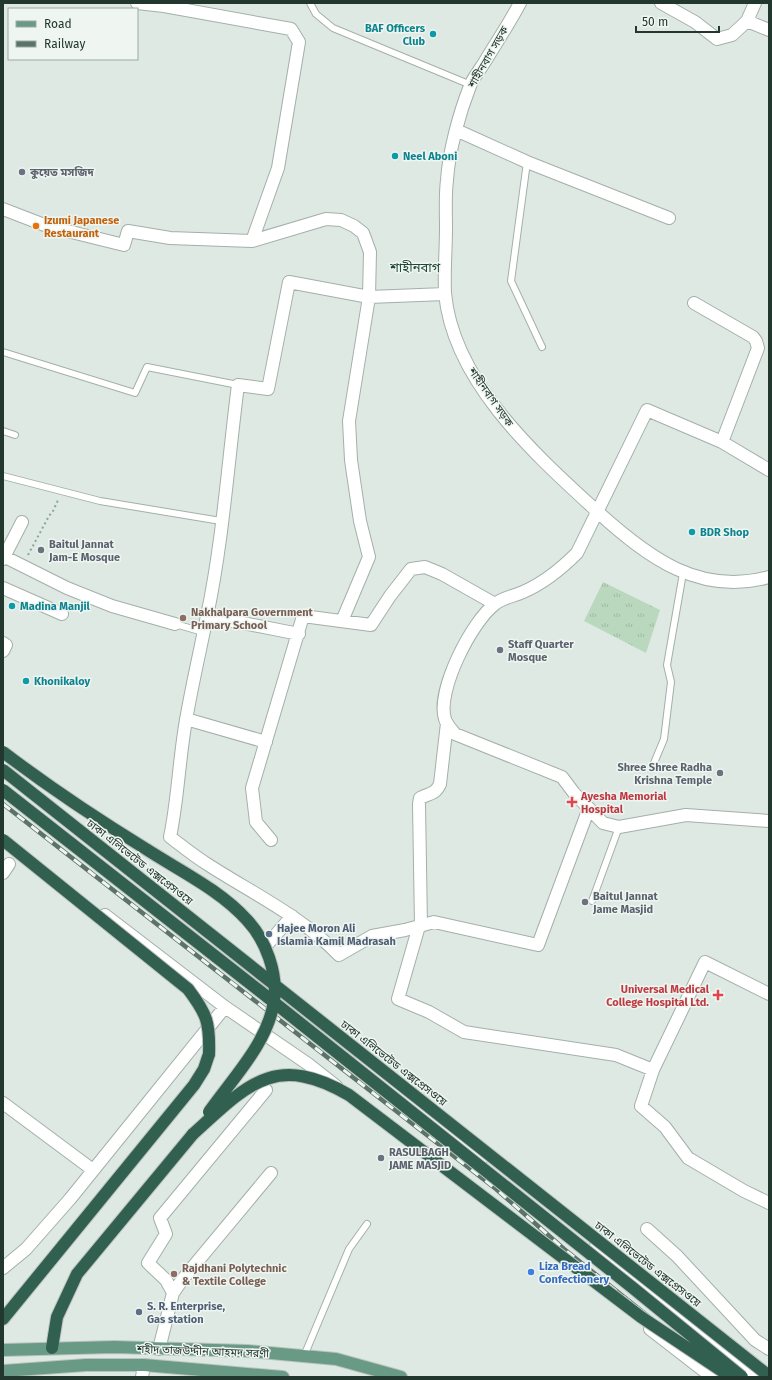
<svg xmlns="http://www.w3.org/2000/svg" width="772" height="1380" font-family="'Fira Sans','Noto Sans Bengali',sans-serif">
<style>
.grass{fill:url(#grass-tufts)}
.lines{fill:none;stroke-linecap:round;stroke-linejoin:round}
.lane-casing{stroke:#a3b0a9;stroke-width:8}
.street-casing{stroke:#a3b0a9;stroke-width:14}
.primary-casing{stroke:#bdc3c0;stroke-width:14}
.highway-casing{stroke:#bdc3c0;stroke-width:14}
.path{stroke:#82a998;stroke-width:2;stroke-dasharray:2 3;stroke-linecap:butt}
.lane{stroke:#fff;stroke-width:6}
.street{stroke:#fff;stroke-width:12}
.primary{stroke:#689a86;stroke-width:12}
.highway{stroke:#316050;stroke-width:12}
.tram{stroke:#5c7369;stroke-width:1}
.rail-casing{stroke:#5c7369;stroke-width:4.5}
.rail{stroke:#eff6f1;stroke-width:3;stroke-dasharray:9;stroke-linecap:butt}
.highway-bridge-casing{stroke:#bdc3c0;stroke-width:14;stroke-linecap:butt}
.highway-bridge{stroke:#316050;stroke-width:12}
.culture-dot{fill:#0f9aa8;stroke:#eff6f1;stroke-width:1.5}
.worship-dot{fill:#6b7280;stroke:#eff6f1;stroke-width:1.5}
.food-dot{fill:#e8710a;stroke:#eff6f1;stroke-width:1.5}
.education-dot{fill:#8d6e63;stroke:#eff6f1;stroke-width:1.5}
.health-dot{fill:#e0444e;stroke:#eff6f1;stroke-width:1.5}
.service-dot{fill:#5c6f8a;stroke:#eff6f1;stroke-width:1.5}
.shop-dot{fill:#3f7fe0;stroke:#eff6f1;stroke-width:1.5}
.labels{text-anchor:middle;stroke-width:3;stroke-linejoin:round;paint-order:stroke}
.culture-label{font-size:11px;font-weight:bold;fill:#0d838f;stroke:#eff6f1;text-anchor:start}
.street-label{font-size:11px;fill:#22372e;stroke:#eff6f1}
.worship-label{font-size:11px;font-weight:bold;fill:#5b616d;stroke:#eff6f1;text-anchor:start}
.food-label{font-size:11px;font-weight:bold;fill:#c56008;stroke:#eff6f1;text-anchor:start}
.education-label{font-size:11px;font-weight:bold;fill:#785e54;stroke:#eff6f1;text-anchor:start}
.health-label{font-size:11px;font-weight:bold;fill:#be3a42;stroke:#eff6f1;text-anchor:start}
.service-label{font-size:11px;font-weight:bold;fill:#4e5e75;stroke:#eff6f1;text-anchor:start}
.shop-label{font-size:11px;font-weight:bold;fill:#366cbe;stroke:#eff6f1;text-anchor:start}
.quarter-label{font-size:13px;fill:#204738;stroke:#eff6f1}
</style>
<defs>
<pattern id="grass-tufts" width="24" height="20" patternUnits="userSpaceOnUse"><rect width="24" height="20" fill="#bad8be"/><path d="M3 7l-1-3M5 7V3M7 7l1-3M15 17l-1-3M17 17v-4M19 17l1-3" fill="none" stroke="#a0baa4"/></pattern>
</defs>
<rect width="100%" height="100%" fill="#dfe9e3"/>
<path class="grass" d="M603 582 660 610 646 653 584 621Z"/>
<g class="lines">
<g class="lane-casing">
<path id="lane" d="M310 3 316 14 333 28 471 85
M527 162 511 281 542 347
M3 352 135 393 147 367 238 385
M3 431 15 435
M3 476 100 501 221 521
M175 624 203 632
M654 763 664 739 671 682 667 665 683 573
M592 901 619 827
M304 1356 349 1249 367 1224"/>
</g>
<g class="street-casing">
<path id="street" d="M520 3C509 24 496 43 484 63 479 71 473 78 470 86 459 114 449 151 447 180 445 196 446 212 446 227 446 249 444 271 445 293 453 383 538 457 600 514 649 558 700 596 769 577
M661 3 695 22 717 39 732 35 747 21
M755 3 747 21 769 30
M456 130 527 162 669 218
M3 209 47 226 124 245 128 231 170 238 252 241 278 168 299 42 291 29 164 6 137 3
M252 241 326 219 341 220 354 226 363 233 370 252 369 297 349 421 351 460 360 521 369 557 342 621
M445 294 369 297 289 282 268 389 238 385C228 462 223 540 207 616 200 651 192 685 186 720 179 759 178 799 170 837 182 846 194 856 207 864 252 893 301 916 339 955L372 936 405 930 434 922 538 945 589 808
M694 303 753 337 756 341 758 348 722 442
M769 470 722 442 647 410 577 553C561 569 544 583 523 592 514 596 502 598 495 604 472 621 436 691 445 719 446 724 452 730 455 734L562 777 574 793 603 823 619 827 686 815 769 821
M7 558 67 588 112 606 175 624
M3 559 22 522
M3 588 62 614
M207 616 299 634
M3 643 6 645 3 651
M186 719 266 742
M271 840 256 822 252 788 303 616 371 625 390 596 411 569 425 567 442 574 495 604
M3 873 9 864
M105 915 225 1007 308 1064 336 1086
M419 926 398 999 429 1012 464 1032 616 1055 653 1070 641 1106 665 1127 688 1158 744 1191 769 1203
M421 926 419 804 420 798C429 793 435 795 440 784L447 723
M265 947 292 916
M361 1060 420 1110 483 1157
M653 1070 705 962 769 994
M3 1103 93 1170
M647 1229 677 1256 755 1340 769 1349
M596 1246 752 1377
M3 1268 26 1249 70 1199 225 1007
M173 1293 182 1280 271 1173
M650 1329 712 1377
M159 1349 173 1293 166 1280 148 1263 166 1234 160 1218 266 1090
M142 1377 144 1365"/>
</g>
<g class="primary-casing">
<path id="primary" d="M3 1350 114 1347 248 1351 336 1359 401 1377
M3 1371 86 1365H144L283 1377"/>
</g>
<g class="highway-casing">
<path id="highway" d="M3 1319 194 1085 204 1069 209 1054
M52 1348 57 1317 77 1274 193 1134"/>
</g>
<path class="path" d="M28 555 49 516 53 511 59 498"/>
<use href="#lane" class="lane"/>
<use href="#street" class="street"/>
<use href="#primary" class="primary"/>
<use href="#highway" class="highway"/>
<path class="tram" d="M3 790 503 1180 571 1240 742 1377"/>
<g class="rail-casing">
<path id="rail" d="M3 804 496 1189 564 1249 724 1377"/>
</g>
<use href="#rail" class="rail"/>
<g class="highway-bridge-casing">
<path id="highway-bridge" d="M3 752C49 787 97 819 146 849 180 871 220 890 247 920 266 940 278 974 274 1001 268 1043 232 1079 209 1112
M3 770 769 1376
M3 790 261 992 633 1288 742 1377
M3 840 188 989C207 1014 210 1023 209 1054
M193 1134C247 1085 275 1052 349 1095L641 1317 731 1377"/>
</g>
<use href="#highway-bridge" class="highway-bridge"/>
</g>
<g class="culture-dot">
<circle cx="433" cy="34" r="4"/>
<circle cx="395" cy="156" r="4"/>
<circle cx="692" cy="532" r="4"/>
<circle cx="12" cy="606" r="4"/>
<circle cx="26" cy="681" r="4"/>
</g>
<g class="worship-dot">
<circle cx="22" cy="172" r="4"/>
<circle cx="41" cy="550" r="4"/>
<circle cx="500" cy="650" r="4"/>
<circle cx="720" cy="773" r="4"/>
<circle cx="585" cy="902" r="4"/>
<circle cx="381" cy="1158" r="4"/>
</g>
<circle class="food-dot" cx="36" cy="226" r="4"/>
<g class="education-dot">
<circle cx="183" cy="618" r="4"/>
<circle cx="174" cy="1274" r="4"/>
</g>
<g class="health-dot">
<path d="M570 796h4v4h4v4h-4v4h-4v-4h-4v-4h4z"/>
<path d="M716 989h4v4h4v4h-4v4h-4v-4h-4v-4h4z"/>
</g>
<g class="service-dot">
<circle cx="269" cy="934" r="4"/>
<circle cx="139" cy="1312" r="4"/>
</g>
<circle class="shop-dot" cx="531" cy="1272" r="4"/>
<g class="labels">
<g class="culture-label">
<text x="425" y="32" text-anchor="end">BAF Officers<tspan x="425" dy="13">Club</tspan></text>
<text x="403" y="160">Neel Aboni</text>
<text x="700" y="536">BDR Shop</text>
<text x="20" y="610">Madina Manjil</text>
<text x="34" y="685">Khonikaloy</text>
</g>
<g class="street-label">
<text transform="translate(488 57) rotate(-60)" y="4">শাহীনবাগ সড়ক</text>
<text transform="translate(491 397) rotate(55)" y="4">শাহীনবাগ সড়ক</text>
<text transform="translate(140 862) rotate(38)" y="4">ঢাকা এলিভেটেড এক্সপ্রেসওয়ে</text>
<text transform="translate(394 1063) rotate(38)" y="4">ঢাকা এলিভেটেড এক্সপ্রেসওয়ে</text>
<text transform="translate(648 1264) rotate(38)" y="4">ঢাকা এলিভেটেড এক্সপ্রেসওয়ে</text>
<text transform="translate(203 1351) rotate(2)" y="4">শহীদ তাজউদ্দীন আহমদ সরণী</text>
</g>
<g class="worship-label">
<text x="30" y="176">কুয়েত মসজিদ</text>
<text x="49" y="548">Baitul Jannat<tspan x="49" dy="13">Jam-E Mosque</tspan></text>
<text x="508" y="648">Staff Quarter<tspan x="508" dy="13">Mosque</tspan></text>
<text x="712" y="771" text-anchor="end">Shree Shree Radha<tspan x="712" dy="13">Krishna Temple</tspan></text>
<text x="593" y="900">Baitul Jannat<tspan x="593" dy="13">Jame Masjid</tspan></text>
<text x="389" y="1156">RASULBAGH<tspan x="389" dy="13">JAME MASJID</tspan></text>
</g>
<g class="food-label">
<text x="44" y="224">Izumi Japanese<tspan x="44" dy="13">Restaurant</tspan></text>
</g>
<g class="education-label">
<text x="191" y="616">Nakhalpara Government<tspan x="191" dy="13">Primary School</tspan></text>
<text x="182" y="1272">Rajdhani Polytechnic<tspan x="182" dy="13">&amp; Textile College</tspan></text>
</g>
<g class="health-label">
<text x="581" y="800">Ayesha Memorial<tspan x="581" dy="13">Hospital</tspan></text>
<text x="709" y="993" text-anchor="end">Universal Medical<tspan x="709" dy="13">College Hospital Ltd.</tspan></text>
</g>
<g class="service-label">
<text x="277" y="932">Hajee Moron Ali<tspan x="277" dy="13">Islamia Kamil Madrasah</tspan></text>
<text x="147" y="1310">S. R. Enterprise,<tspan x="147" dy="13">Gas station</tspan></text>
</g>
<g class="shop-label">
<text x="539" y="1270">Liza Bread<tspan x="539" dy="13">Confectionery</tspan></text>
</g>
<g class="quarter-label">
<text x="415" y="272">শাহীনবাগ</text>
</g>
</g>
<rect width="772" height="1380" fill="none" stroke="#22372e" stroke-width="8"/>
<rect x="8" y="8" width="130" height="52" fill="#eff6f1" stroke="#9daaa3"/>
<rect x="16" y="21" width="20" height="6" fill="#689a86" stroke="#9daaa3"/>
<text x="44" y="28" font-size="12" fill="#22372e">Road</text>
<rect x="16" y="41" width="20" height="6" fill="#5c7369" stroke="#9daaa3"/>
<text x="44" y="48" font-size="12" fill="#22372e">Railway</text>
<path d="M636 26v6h83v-6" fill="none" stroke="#22372e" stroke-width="2"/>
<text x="642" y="26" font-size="12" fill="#22372e" stroke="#eff6f1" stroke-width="3" paint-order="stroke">50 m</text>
</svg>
